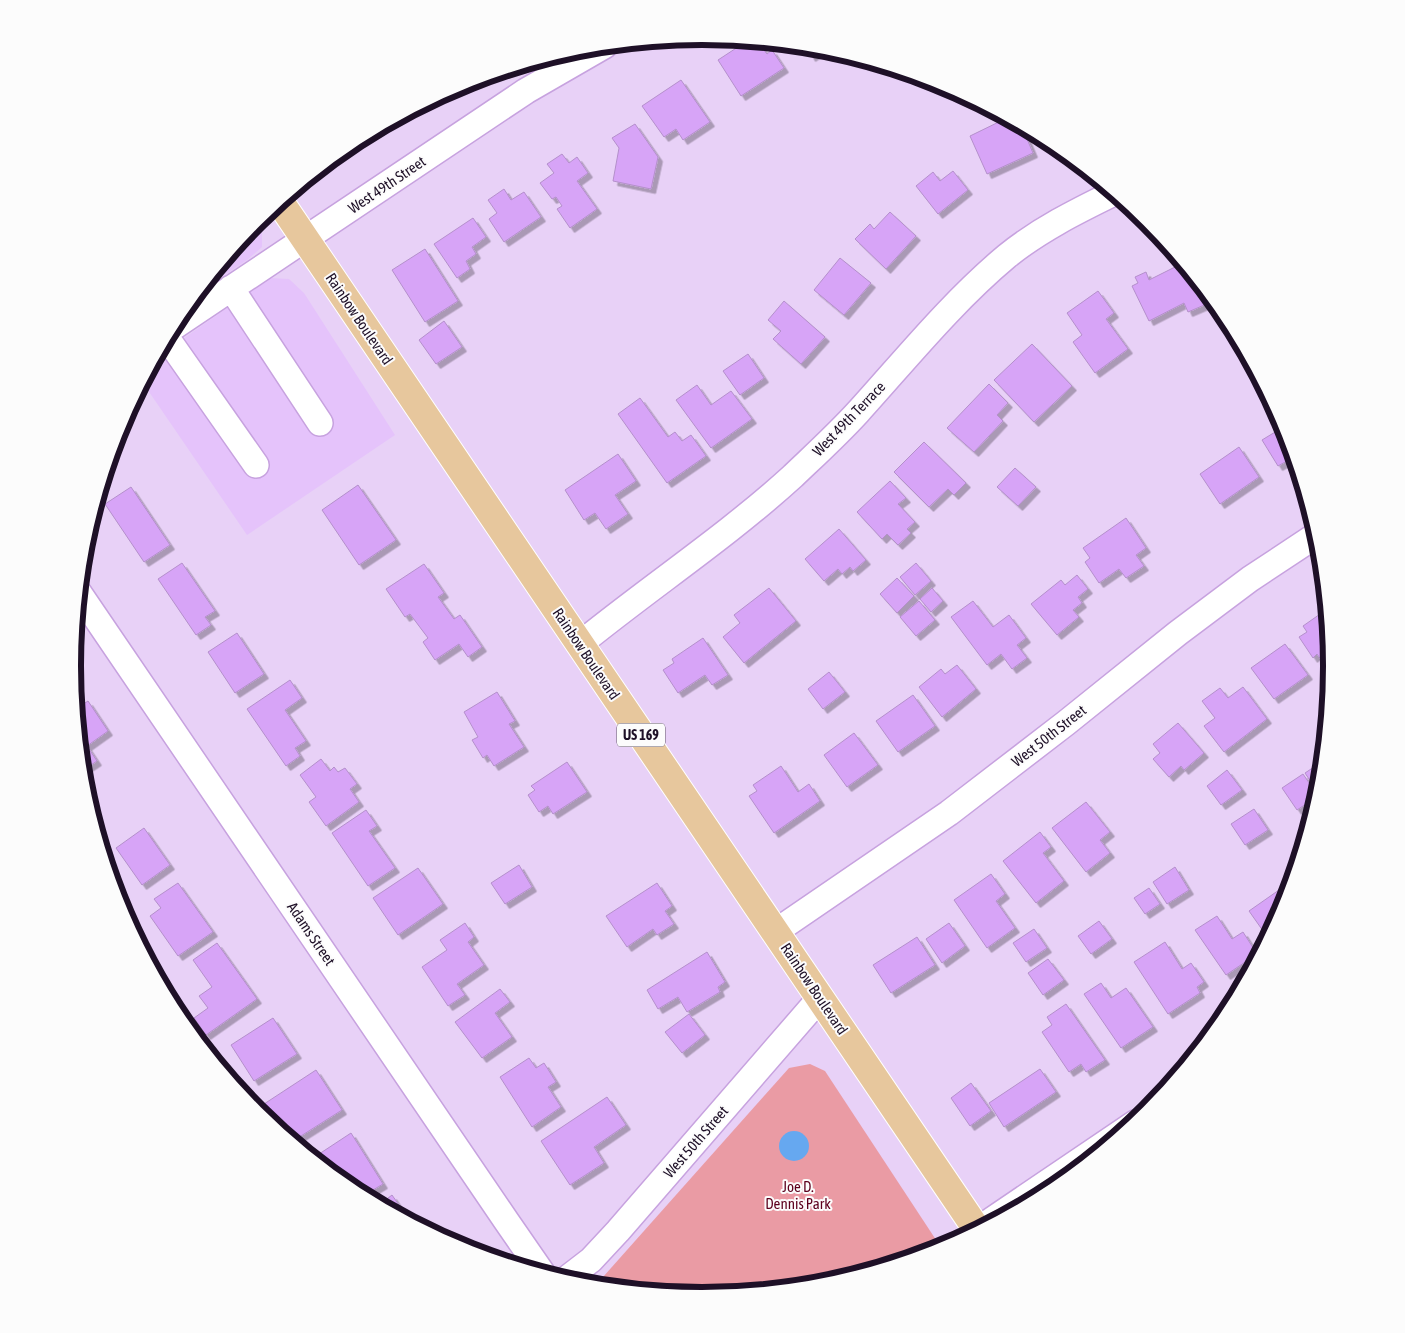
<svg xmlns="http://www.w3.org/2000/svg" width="1405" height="1333" font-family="'Asap Condensed',sans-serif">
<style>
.built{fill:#e5c3fb}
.green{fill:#ea9ba4}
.water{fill:#66a8f0}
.building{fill:#d7a4f7;stroke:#b48fcb;filter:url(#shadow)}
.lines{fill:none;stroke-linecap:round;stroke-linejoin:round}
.minor-casing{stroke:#c7a2df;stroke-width:28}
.major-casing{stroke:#fff;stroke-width:30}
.minor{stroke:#fff;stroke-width:25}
.major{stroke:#e7c79d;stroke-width:28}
.labels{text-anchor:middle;stroke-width:4;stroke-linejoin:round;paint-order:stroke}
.shield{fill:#fcfcfc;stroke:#615767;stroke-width:1}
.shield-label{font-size:14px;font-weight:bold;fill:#1e1027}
.street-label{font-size:15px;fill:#1e1027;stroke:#fcfcfc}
.park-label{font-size:15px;fill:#5d001d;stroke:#fcfcfc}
.rim{fill:none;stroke:#1e1027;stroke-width:6}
</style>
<defs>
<filter id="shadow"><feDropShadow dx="4.5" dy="4.5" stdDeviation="0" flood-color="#0004"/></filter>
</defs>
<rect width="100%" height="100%" fill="#e8d1f7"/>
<path class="built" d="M256 222 262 231V247L247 260 196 294Z
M270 278 289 279 304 293 395 435 247 535 143 383 157 357Z"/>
<path class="green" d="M810 1064 825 1071 942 1249 825 1285 702 1297 595 1286 789 1068Z"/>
<path class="water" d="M779 1146a15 15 0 1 1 30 0a15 15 0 1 1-30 0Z"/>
<path class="building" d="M747 41 758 42 767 54 772 50 784 68 741 96 718 60Z
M805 46 826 48 836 52 828 57 822 50 811 57Z
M681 80 710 122 683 140 676 129 664 137 642 106Z
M1007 118 1021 125 1033 153 987 174 970 136Z
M635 124 658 157 651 189 613 181 619 148 612 138Z
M562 154 569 163 577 157 588 173 577 181 597 209 570 228 557 209 562 206 556 197 552 199 540 183 554 173 547 164Z
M953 171 968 190 938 214 916 186 933 172 940 181Z
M504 189 511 200 524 192 541 217 504 242 489 219 497 213 488 200Z
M890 212 916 236 886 269 855 239 870 224 874 229Z
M473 218 486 237 472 247 476 254 466 261 470 269 457 278 434 244Z
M425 249 458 301 425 322 392 270Z
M840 258 871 283 844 315 814 290Z
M1183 263 1199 282 1209 303 1188 312 1184 303 1149 321 1132 286 1138 283 1135 277 1146 272 1149 280Z
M1098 291 1114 313 1106 319 1128 349 1095 373 1073 342 1082 335 1067 313Z
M784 301 825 337 801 364 773 339 781 331 768 320Z
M444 321 462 347 436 364 419 340Z
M1032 344 1072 386 1034 422 994 380Z
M748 354 764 378 740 395 723 371Z
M989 384 1008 403 997 415 1003 421 974 452 947 428Z
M697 385 711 405 731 391 752 419 711 448 676 400Z
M640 398 668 437 675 432 682 441 691 435 706 456 667 483 618 414Z
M1285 426 1291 445 1289 446 1294 457 1278 466 1262 440Z
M924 442 966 483 954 495 948 489 929 507 894 472Z
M1239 447 1259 477 1220 504 1200 474Z
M618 454 636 481 615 495 628 514 606 529 595 513 584 520 565 490Z
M1015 468 1036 487 1018 506 997 487Z
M890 481 906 498 898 504 915 522 907 529 911 533 898 545 887 534 882 539 857 512Z
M358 485 396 540 359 565 322 510Z
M131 487 170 545 144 562 105 504Z
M1126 518 1146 548 1136 555 1144 566 1126 578 1119 569 1099 583 1085 562 1090 558 1083 548Z
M839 529 866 560 853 571 850 567 842 574 838 569 824 581 805 559Z
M182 563 215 611 205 617 211 625 196 635 158 579Z
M916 563 931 581 915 595 900 577Z
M424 564 444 593 438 597 454 619 460 615 482 647 468 657 459 644 435 660 423 642 428 638 410 614 405 617 386 589Z
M1077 575 1088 589 1078 597 1082 603 1073 610 1079 617 1057 635 1031 604 1061 580 1065 585Z
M897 578 914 596 897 613 880 594Z
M769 588 796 621 744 663 723 637 740 623 734 615Z
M932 588 943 601 931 612 920 599Z
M919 601 935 620 916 636 900 617Z
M973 601 993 627 1009 615 1026 638 1017 645 1027 658 1012 669 1001 654 987 665 951 617Z
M1323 612 1328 618 1332 664 1327 668 1317 654 1313 658 1299 637 1307 632 1303 626Z
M237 633 264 674 235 693 208 652Z
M703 638 728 675 712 685 705 675 678 693 663 670 674 663 672 659Z
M1285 644 1308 675 1274 699 1251 668Z
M957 665 976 689 942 717 919 687 941 669 945 674Z
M829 672 845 692 823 709 808 689Z
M290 680 302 698 285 710 306 741 295 748 300 756 286 766 247 709Z
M1243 687 1267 719 1224 752 1204 726 1215 718 1202 701 1220 688 1228 698Z
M497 692 515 721 509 724 524 747 494 766 487 755 483 758 472 740 478 737 464 712Z
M913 695 935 726 898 752 876 721Z
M88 701 108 731 87 746 97 761 82 771 76 709Z
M1178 723 1204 753 1184 770 1181 766 1169 777 1153 759 1160 753 1153 744Z
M854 733 878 765 847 787 824 755Z
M321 759 330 771 334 767 338 772 345 768 357 784 350 789 359 802 326 826 309 802 316 797 300 775Z
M1323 761 1321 790 1319 794 1305 773Z
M567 762 587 792 553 814 548 806 539 812 528 795 535 790 531 786Z
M781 766 798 792 809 784 820 801 774 833 749 796 757 791 753 785Z
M1227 770 1242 790 1221 805 1207 786Z
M1303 774 1318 796 1297 810 1282 788Z
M1086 802 1110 832 1100 840 1110 853 1086 872 1052 828Z
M1254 809 1268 830 1245 845 1231 824Z
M366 810 377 826 369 831 395 868 368 886 332 833Z
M144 828 170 865 142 885 116 848Z
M1040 832 1051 847 1043 853 1064 881 1036 903 1003 861Z
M519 865 532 887 505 904 491 883Z
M1175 867 1189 890 1167 904 1153 882Z
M418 868 443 904 398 935 373 898Z
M991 874 1005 894 996 901 1015 928 987 948 954 900Z
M178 883 213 932 178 956 150 916 161 908 154 899Z
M657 883 672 906 665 911 674 924 657 935 653 929 627 947 606 916Z
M1289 883 1291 886 1285 908 1268 938 1249 911Z
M1149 888 1160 904 1145 914 1134 898Z
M1217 916 1232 939 1243 932 1257 954 1226 975 1195 930Z
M1099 921 1112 939 1091 954 1078 936Z
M465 923 474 937 468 942 484 965 457 984 465 995 448 1006 422 967 447 950 440 940Z
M949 923 965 946 942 963 926 939Z
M1034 929 1047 948 1026 962 1013 943Z
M917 937 935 965 891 993 873 965Z
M1165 942 1182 969 1191 963 1204 982 1197 987 1200 993 1168 1014 1134 962Z
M217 943 257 999 206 1035 194 1018 208 1008 199 996 212 987 193 960Z
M707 952 725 982 718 987 720 992 687 1012 678 997 658 1009 647 990Z
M1048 959 1064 980 1043 995 1028 973Z
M1101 983 1111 998 1126 988 1153 1027 1121 1048 1084 994Z
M500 989 510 1002 495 1013 512 1037 482 1058 455 1022Z
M1066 1004 1105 1060 1086 1072 1081 1064 1069 1072 1042 1032 1052 1025 1047 1017Z
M689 1014 705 1035 682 1053 665 1032Z
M273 1018 297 1054 254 1081 231 1045Z
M529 1058 536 1068 544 1063 556 1082 548 1087 561 1107 532 1127 500 1077Z
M1040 1069 1056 1092 1004 1127 989 1103Z
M316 1070 342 1110 293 1141 284 1135 264 1104Z
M971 1083 991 1111 970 1126 951 1098Z
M607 1097 626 1125 594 1147 604 1163 570 1185 541 1141Z
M351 1133 383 1184 363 1196 352 1190 343 1183 339 1177 337 1178 313 1158Z
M392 1195 410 1221 379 1205Z"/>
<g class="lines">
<g class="minor-casing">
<path id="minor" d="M231 288 320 423
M172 328 526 91 604 46
M167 338 256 465
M79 593 507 1222 543 1274
M580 644C650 587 726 537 793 476 815 455 838 434 858 412 906 359 952 302 1007 256 1039 230 1077 211 1114 193
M775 932 949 813 1066 723 1178 633 1250 579 1318 534
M977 1230 1135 1123
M565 1280 591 1260 618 1231 820 998"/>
</g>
<g class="major-casing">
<path id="major" d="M280 202 978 1231"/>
</g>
<use href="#minor" class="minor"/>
<use href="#major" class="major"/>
</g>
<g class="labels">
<rect class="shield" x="617" y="723.5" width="48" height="23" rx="4"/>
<g class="shield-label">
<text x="641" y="740">US 169</text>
</g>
<g class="street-label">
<text transform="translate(387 185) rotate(-34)" y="5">West 49th Street</text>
<text transform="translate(359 319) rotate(56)" y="5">Rainbow Boulevard</text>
<text transform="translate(849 419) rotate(-46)" y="5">West 49th Terrace</text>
<text transform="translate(586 654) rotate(56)" y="5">Rainbow Boulevard</text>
<text transform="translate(1049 736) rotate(-38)" y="5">West 50th Street</text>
<text transform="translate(311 934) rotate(56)" y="5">Adams Street</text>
<text transform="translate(814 989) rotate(56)" y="5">Rainbow Boulevard</text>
<text transform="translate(696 1142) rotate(-49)" y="5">West 50th Street</text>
</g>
<g class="park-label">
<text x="798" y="1192">Joe D.<tspan x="798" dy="17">Dennis Park</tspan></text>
</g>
</g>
<path d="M0 0H1405V1333H0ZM81 666a621 621 0 1 1 1242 0a621 621 0 1 1-1242 0Z" fill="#fcfcfc" fill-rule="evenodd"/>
<path class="rim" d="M81 666a621 621 0 1 1 1242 0a621 621 0 1 1-1242 0Z"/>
</svg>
